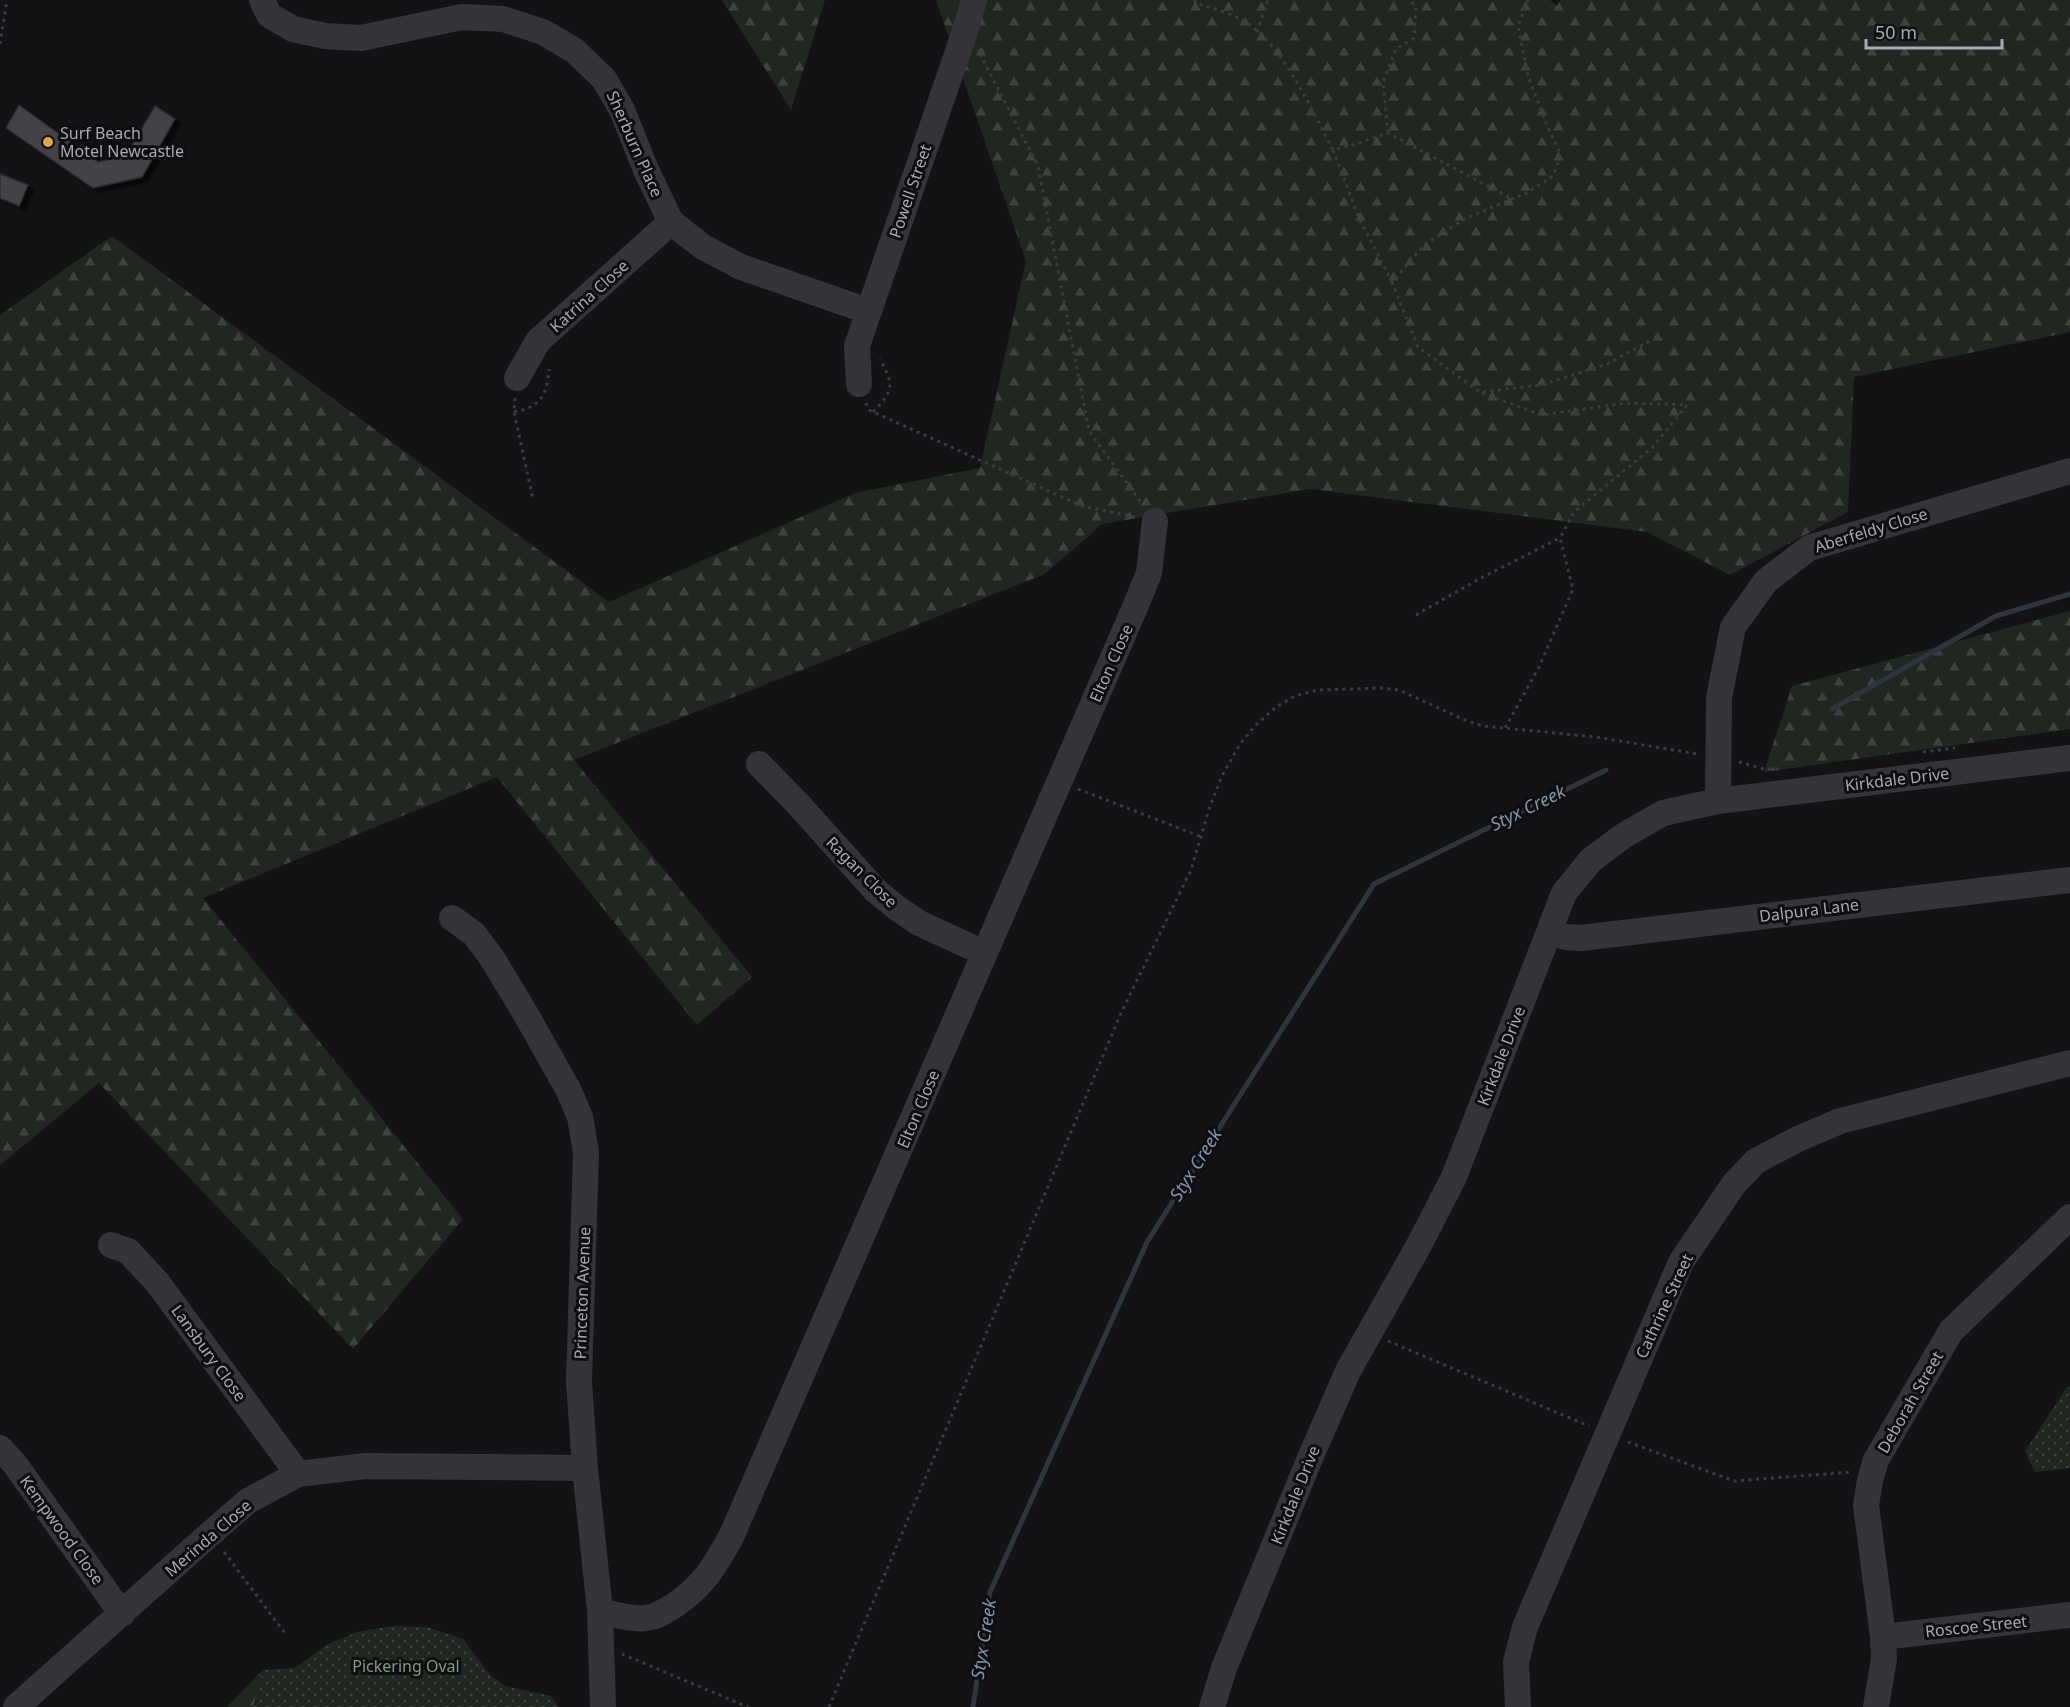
<svg xmlns="http://www.w3.org/2000/svg" width="2070" height="1707" font-family="'Noto Sans',sans-serif">
<style>
.forest{fill:url(#forest-firs)}
.park{fill:url(#park-dots)}
.lines{fill:none;stroke-linecap:round;stroke-linejoin:round}
.stream{stroke:#2e353c;stroke-width:5}
.building{fill:#424347;stroke:#2d2d30;stroke-width:1.5;filter:url(#shadow)}
.path{stroke:#3b3c40;stroke-width:3;stroke-dasharray:3 4.5;stroke-linecap:butt}
.minor{stroke:#353539;stroke-width:26}
.poi-dot{fill:#dfab41;stroke:#0e0e10;stroke-width:2}
.labels{text-anchor:middle;stroke-width:6;stroke-linejoin:round;paint-order:stroke}
.poi-label{font-size:16px;fill:#a6aab4;stroke:#0e0e10;text-anchor:start}
.street-label{font-size:16px;fill:#a6aab4;stroke:#0e0e10}
.park-label{font-size:16px;fill:#7f9d81;stroke:#0e0e10}
.water-label{font-size:18px;font-style:italic;fill:#8097ab;stroke:#0e0e10}
</style>
<defs>
<pattern id="forest-firs" width="22" height="20" patternUnits="userSpaceOnUse" patternTransform="scale(1.5)"><rect width="22" height="20" fill="#202721"/><path d="M5 1l3.5 6h-7zM16 11l3.5 6h-7z" fill="#3d443f"/></pattern>
<pattern id="park-dots" width="8" height="8" patternUnits="userSpaceOnUse" patternTransform="scale(1.5)"><rect width="8" height="8" fill="#202721"/><path d="M2 2h.1M6 6h.1" fill="none" stroke="#3d443f" stroke-width="1.8" stroke-linecap="round"/></pattern>
<filter id="shadow"><feDropShadow dx="6" dy="4" stdDeviation="1.5" flood-color="#0009"/></filter>
</defs>
<rect width="100%" height="100%" fill="#131315"/>
<path class="forest" d="M722 0H825L791 110Z
M936 0H1550L1557 6 1560 0H2070V332L1854 377 1848 512 1730 575 1647 532 1310 489 1102 524 1045 574 574 760 752 977 697 1025 497 777 203 898 463 1219 353 1349 99 1083 0 1165V315L112 236 609 602 855 493 980 468 1026 261Z
M2070 611V729L1764 772 1792 686Z
M263 1670 253 1707H227L259 1674Z"/>
<path class="park" d="M2067 1387H2070V1468L2035 1472 2025 1451Z
M393 1626 427 1627 463 1639 491 1676 506 1686 551 1696 559 1707H253L263 1670 295 1668 328 1644 357 1632Z"/>
<g class="lines">
<path class="stream" d="M1832 709 1996 616 2070 594
M973 1707 990 1592 1147 1242 1374 884 1606 770"/>
</g>
<path class="building" d="M19 105 98 162 126 156 155 106 175 119 142 177 93 188 6 128Z
M0 174 28 185 19 206 0 198Z"/>
<g class="lines">
<path class="path" d="M1194 0 1196 3C1212 8 1230 13 1244 21 1284 46 1311 109 1333 150L1356 144 1388 133 1512 199
M1528 0 1518 26 1528 76 1546 123 1561 155 1553 176 1527 193 1466 218 1424 245 1392 282 1418 347 1480 392 1541 385 1607 364 1650 341
M1257 32 1268 0
M0 44 7 0
M980 54 1038 166 1089 431 1143 505
M1388 133 1383 82 1396 49 1414 38 1416 7 1410 0
M1333 150 1359 218 1392 282
M1482 393 1542 415 1626 403 1687 405 1653 447 1574 512 1560 538 1573 589 1539 667 1505 728
M515 398 514 412 533 499
M866 403 869 410 1082 506 1135 517
M514 412C541 407 547 395 549 369
M873 412C894 390 894 385 880 359
M1416 615 1479 579 1560 538
M1923 752 1955 748
M1739 762 1765 769H1782
M1078 789 1202 837
M1388 1341 1589 1426
M1628 1442 1734 1481 1851 1472
M224 1552 287 1636
M622 1654 748 1707
M829 1707 1121 1013 1191 870 1210 806 1222 776 1240 744 1255 726 1276 707 1295 696 1317 690 1382 688 1399 690 1467 721 1483 726 1596 737 1697 754"/>
<path class="minor" d="M262 0 269 15 293 29 325 36 361 38 462 17 503 19 543 32 575 51 604 79 622 110 646 170 671 222 703 247 741 267 868 311
M517 378 538 341 671 222
M859 384 857 346 966 28 974 0
M759 764 798 804 876 891 897 908 919 923 984 953
M1718 801 1719 698 1733 627 1766 581 1809 548 2070 471
M452 918 474 934 492 958 524 1011 569 1091 580 1117 586 1152 579 1382 585 1468 600 1611 603 1707
M1550 930 1565 937 1581 938 2070 880
M111 1245 128 1251 157 1282 298 1474
M0 1448 14 1463 122 1614
M600 1611C615 1614 631 1620 646 1618 657 1617 667 1610 675 1605 704 1585 714 1567 731 1537L1136 605 1149 573 1155 521
M1883 1637 2070 1615
M16 1707 210 1534 248 1501 298 1474 366 1466 585 1468
M1212 1707 1224 1668 1310 1458 1348 1371 1419 1245 1454 1177 1564 893 1591 860 1623 836 1663 813 1718 801 2070 758
M1518 1707 1516 1662 1525 1627 1681 1262 1734 1184 1756 1161 1798 1139 1840 1121 2070 1063
M1876 1707 1884 1659 1883 1637 1866 1505 1870 1480 1876 1460 1951 1331 2070 1217"/>
</g>
<circle class="poi-dot" cx="48" cy="142" r="6"/>
<g class="labels">
<g class="poi-label">
<text x="60" y="139">Surf Beach<tspan x="60" dy="18">Motel Newcastle</tspan></text>
</g>
<g class="street-label">
<text transform="translate(635 144) rotate(66)" y="6">Sherburn Place</text>
<text transform="translate(910 191) rotate(-71)" y="6">Powell Street</text>
<text transform="translate(589 296) rotate(-42)" y="6">Katrina Close</text>
<text transform="translate(1871 530) rotate(-17)" y="6">Aberfeldy Close</text>
<text transform="translate(1111 663) rotate(-66)" y="6">Elton Close</text>
<text transform="translate(1897 779) rotate(-7)" y="6">Kirkdale Drive</text>
<text transform="translate(862 872) rotate(45)" y="6">Ragan Close</text>
<text transform="translate(1809 910) rotate(-7)" y="6">Dalpura Lane</text>
<text transform="translate(1501 1056) rotate(-69)" y="6">Kirkdale Drive</text>
<text transform="translate(918 1109) rotate(-67)" y="6">Elton Close</text>
<text transform="translate(582 1293) rotate(-88)" y="6">Princeton Avenue</text>
<text transform="translate(1664 1306) rotate(-65)" y="6">Cathrine Street</text>
<text transform="translate(209 1353) rotate(54)" y="6">Lansbury Close</text>
<text transform="translate(1910 1402) rotate(-60)" y="6">Deborah Street</text>
<text transform="translate(1295 1495) rotate(-68)" y="6">Kirkdale Drive</text>
<text transform="translate(62 1530) rotate(54)" y="6">Kempwood Close</text>
<text transform="translate(208 1538) rotate(-41)" y="6">Merinda Close</text>
<text transform="translate(1976 1626) rotate(-6)" y="6">Roscoe Street</text>
</g>
<g class="park-label">
<text x="406" y="1672">Pickering Oval</text>
</g>
<g class="water-label">
<text transform="translate(1528 808) rotate(-26)" y="6">Styx Creek</text>
<text transform="translate(1196 1165) rotate(-58)" y="6">Styx Creek</text>
<text transform="translate(984 1639) rotate(-81)" y="6">Styx Creek</text>
</g>
</g>
<path d="M1866 39v9h136v-9" fill="none" stroke="#a6aab4" stroke-width="3"/>
<text x="1875" y="39" font-size="18" fill="#a6aab4" stroke="#0e0e10" stroke-width="4.5" paint-order="stroke">50 m</text>
</svg>
